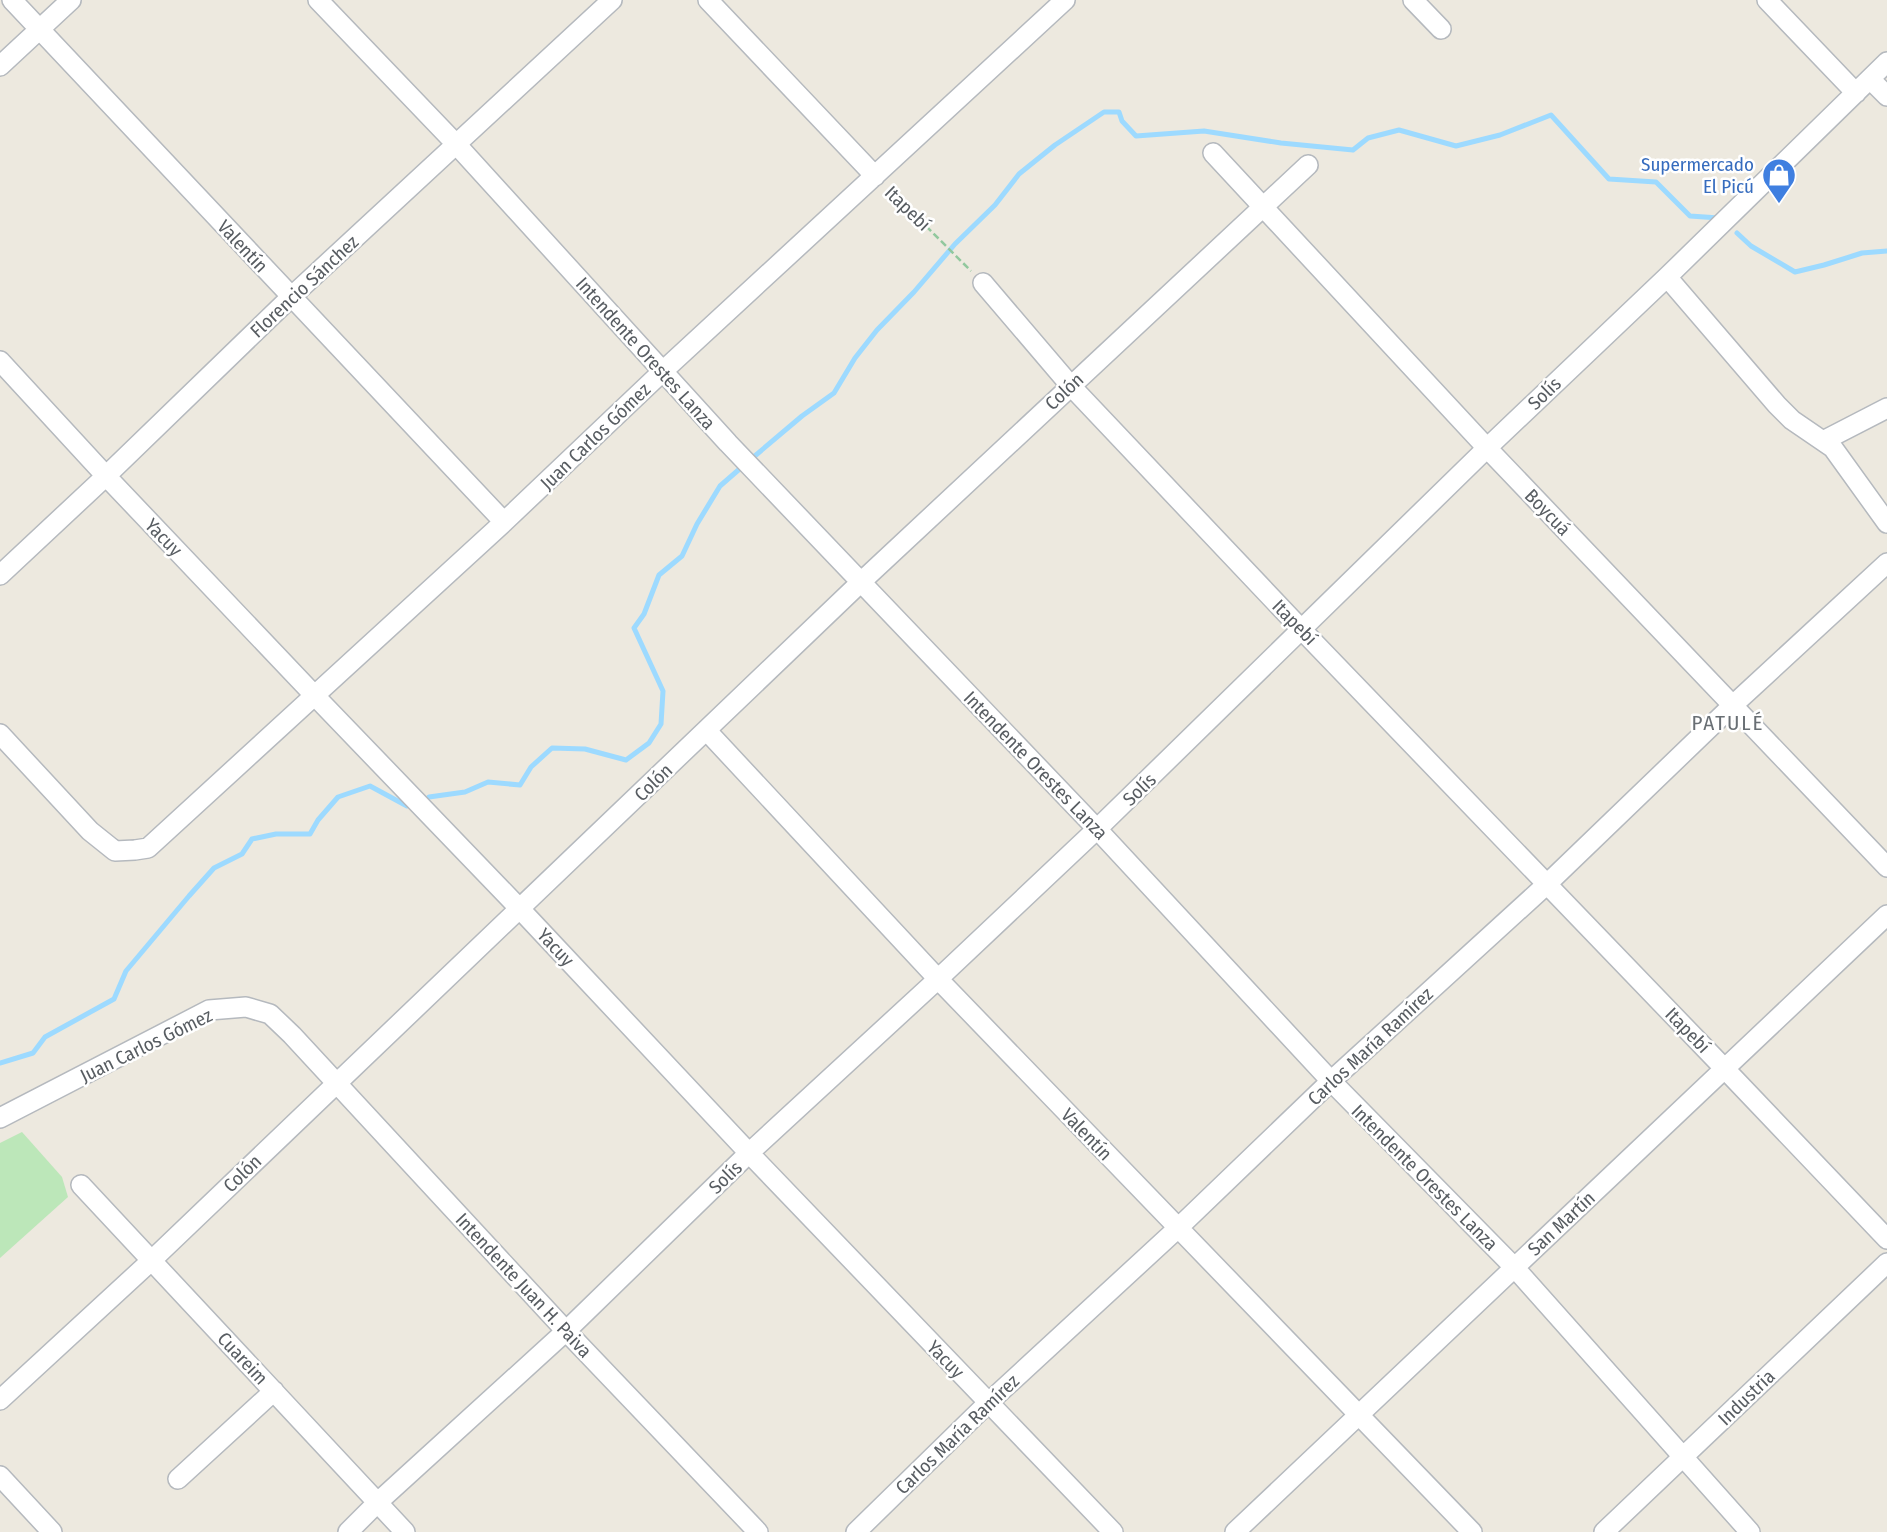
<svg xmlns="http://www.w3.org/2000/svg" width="1887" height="1532" font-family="'Fira Sans Condensed',sans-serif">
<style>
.green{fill:#bce7b9}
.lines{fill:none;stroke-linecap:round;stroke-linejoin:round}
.stream{stroke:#9ddaff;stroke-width:5}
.minor-casing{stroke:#b5b9be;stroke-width:22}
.path{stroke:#92c89e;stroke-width:2.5;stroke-dasharray:7 3.5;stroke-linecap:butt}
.minor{stroke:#fff;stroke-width:19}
.labels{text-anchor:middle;stroke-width:5;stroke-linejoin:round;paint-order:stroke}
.shop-label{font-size:19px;fill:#366cbe;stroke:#fff;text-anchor:end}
.street-label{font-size:19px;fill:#585d62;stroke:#fff}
.neighbourhood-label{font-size:21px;letter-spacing:2px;fill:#696f74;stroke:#fff}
</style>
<rect width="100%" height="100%" fill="#ede9df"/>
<path class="green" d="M22 1132 62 1177 68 1197 0 1258V1143Z"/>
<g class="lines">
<path class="stream" d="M1737 233 1751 246 1795 272 1824 265 1862 253 1887 251
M750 460 802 416 834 393 855 358 877 330 914 292 955 244 995 205 1019 174 1055 145 1104 112H1119L1122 121 1136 136 1204 131 1281 143 1353 150 1368 138 1399 130 1456 146 1500 135 1551 115 1609 179 1656 182 1690 216 1719 218
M429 797 465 792 488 782 520 785 531 767 552 748 585 749 626 760 649 743 661 724 663 691 634 628 644 614 659 575 682 556 697 524 720 486 743 466
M0 1063 33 1053 45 1037 114 999 126 971 189 896 214 868 242 854 252 839 276 834H310L318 820 338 797 370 786 407 806"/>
<g class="minor-casing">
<path id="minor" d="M12 0 504 522
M318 0 456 144 728 443 1097 829 1331 1081 1514 1267 1750 1532
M708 0 875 176
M1413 0 1441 29
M1767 0 1856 93
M0 66 71 0
M1870 79 1887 96
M1213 153 1487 448 1887 867
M1667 277 1777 405 1792 420 1833 448 1887 523
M983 283 1070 385 1302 630 1724 1068 1887 1239
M0 361 106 476 315 696 520 909 749 1153 1113 1532
M1823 441 1887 408
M0 575 106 476 291 297 612 0
M707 731 938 979 1472 1532
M0 734 90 831 115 851 135 850 148 848 504 522 663 371 1065 0
M0 1118 209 1010 246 1007 270 1014 292 1035 566 1331 758 1532
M81 1185 405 1532
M0 1400 152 1260 861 582 1308 165
M0 1476 52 1532
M178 1479 274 1391
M348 1532 377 1503 566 1331 749 1153 938 979 1097 829 1487 448 1667 277 1887 62
M856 1532 988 1403 1178 1228 1331 1081 1546 885 1732 706 1887 563
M1235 1532 1887 915
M1604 1532 1887 1263"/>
</g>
<path class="path" d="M889 189 971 271"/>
<use href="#minor" class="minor"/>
</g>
<defs>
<g id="shop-pin" transform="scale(1.75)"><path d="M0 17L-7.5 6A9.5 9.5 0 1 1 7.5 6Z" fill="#3f7fe0" stroke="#fff"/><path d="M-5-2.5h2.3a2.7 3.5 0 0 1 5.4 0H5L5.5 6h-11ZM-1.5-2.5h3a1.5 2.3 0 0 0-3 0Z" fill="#fff"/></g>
</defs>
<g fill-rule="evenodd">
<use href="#shop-pin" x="1779" y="175"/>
</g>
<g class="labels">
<g class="shop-label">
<text x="1754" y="171">Supermercado<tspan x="1754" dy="22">El Picú</tspan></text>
</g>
<g class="street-label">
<text transform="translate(908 208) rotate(44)" y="7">Itapebí</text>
<text transform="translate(243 246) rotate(47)" y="7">Valentín</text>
<text transform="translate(304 286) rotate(-43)" y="7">Florencio Sánchez</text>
<text transform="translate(646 353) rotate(48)" y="7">Intendente Orestes Lanza</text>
<text transform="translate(1064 391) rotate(-43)" y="7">Colón</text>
<text transform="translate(1544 393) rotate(-44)" y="7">Solís</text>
<text transform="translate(595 436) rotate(-44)" y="7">Juan Carlos Gómez</text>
<text transform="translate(1548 512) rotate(46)" y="7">Boycuá</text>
<text transform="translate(164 537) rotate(46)" y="7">Yacuy</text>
<text transform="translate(1295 622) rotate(46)" y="7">Itapebí</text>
<text transform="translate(1036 765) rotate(46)" y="7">Intendente Orestes Lanza</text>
<text transform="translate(653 782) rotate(-44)" y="7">Colón</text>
<text transform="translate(1139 789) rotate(-44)" y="7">Solís</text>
<text transform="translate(556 947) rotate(47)" y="7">Yacuy</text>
<text transform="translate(1688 1030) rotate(46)" y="7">Itapebí</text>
<text transform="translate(146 1045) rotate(-26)" y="7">Juan Carlos Gómez</text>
<text transform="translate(1370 1046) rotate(-43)" y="7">Carlos María Ramírez</text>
<text transform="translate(1087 1134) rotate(46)" y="7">Valentín</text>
<text transform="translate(242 1173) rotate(-44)" y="7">Colón</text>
<text transform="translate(725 1177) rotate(-44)" y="7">Solís</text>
<text transform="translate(1425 1177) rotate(45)" y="7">Intendente Orestes Lanza</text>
<text transform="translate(1561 1223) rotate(-43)" y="7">San Martín</text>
<text transform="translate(524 1285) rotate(47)" y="7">Intendente Juan H. Paiva</text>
<text transform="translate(243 1358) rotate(47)" y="7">Cuareim</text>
<text transform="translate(946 1359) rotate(46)" y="7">Yacuy</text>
<text transform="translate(1746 1397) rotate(-44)" y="7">Industria</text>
<text transform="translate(957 1434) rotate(-44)" y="7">Carlos María Ramírez</text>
</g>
<g class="neighbourhood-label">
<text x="1728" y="730">PATULÉ</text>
</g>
</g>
</svg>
